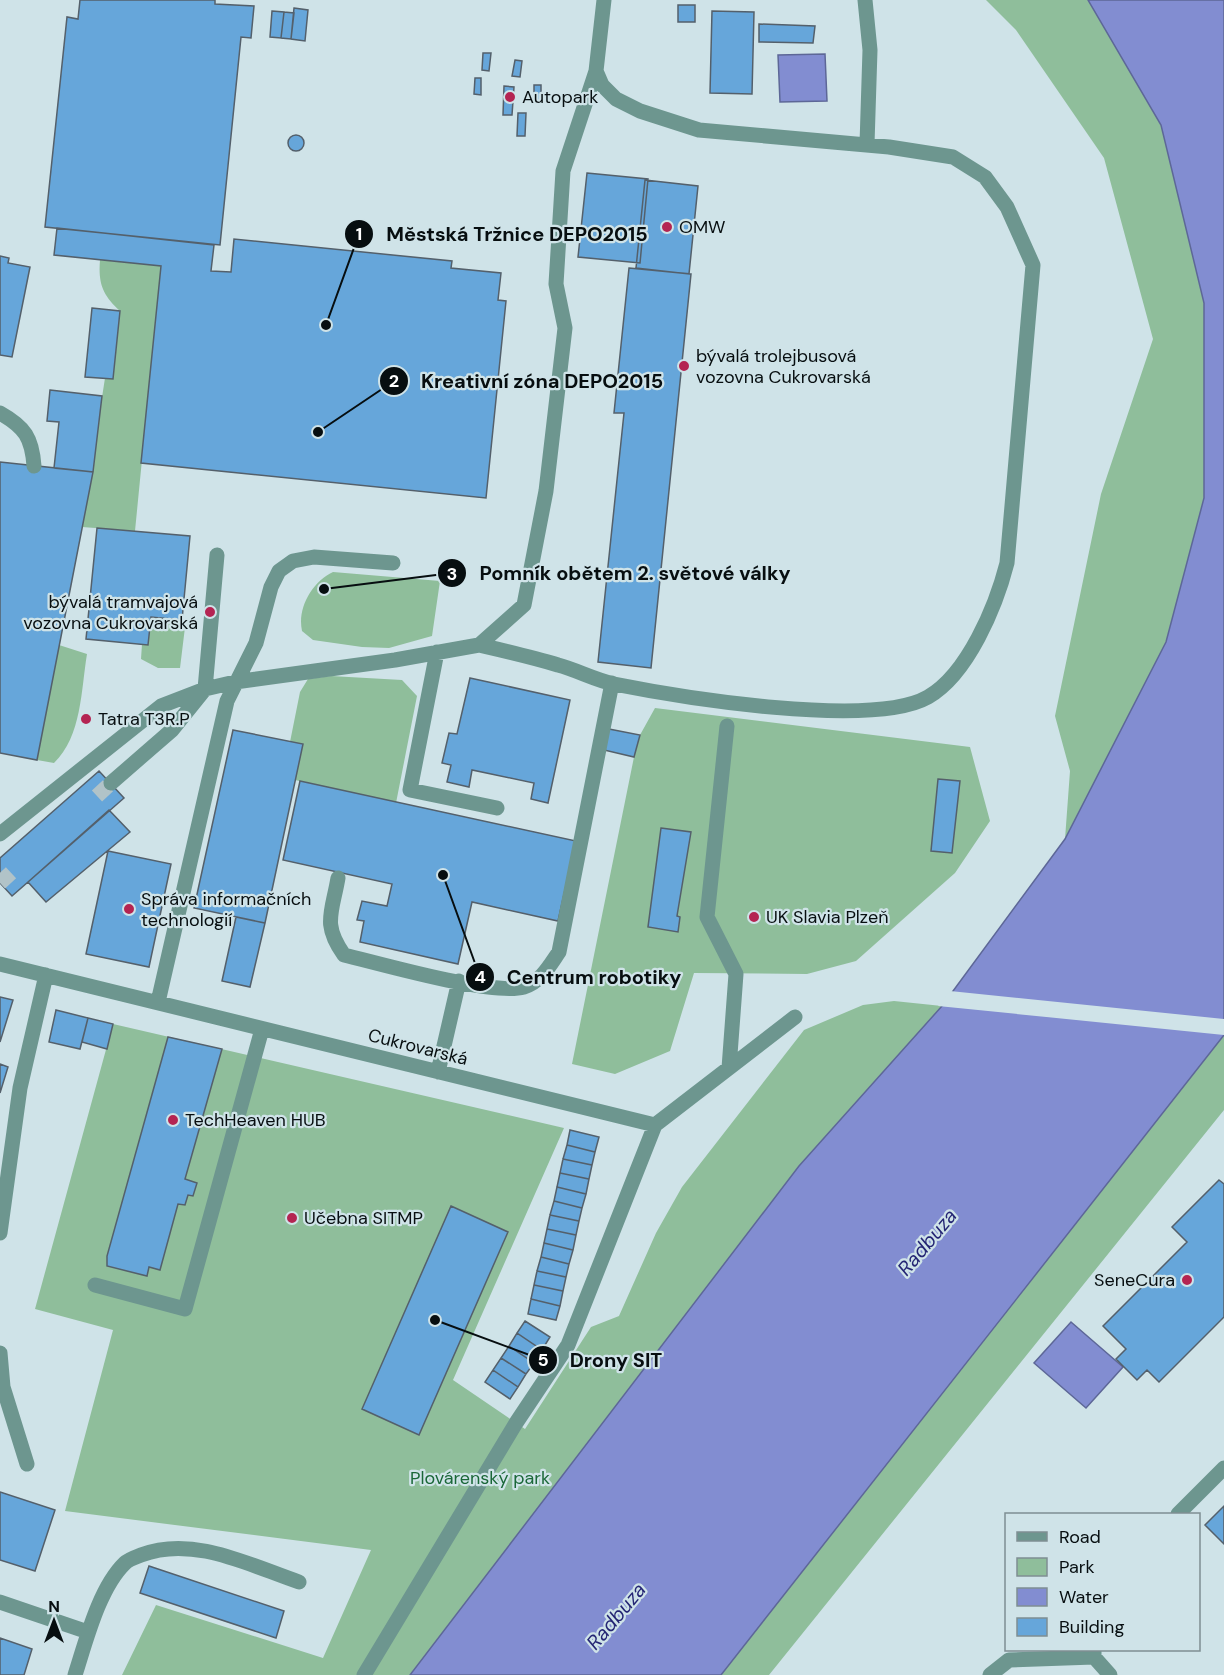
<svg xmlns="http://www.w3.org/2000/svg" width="1224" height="1675" font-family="'DM Sans',sans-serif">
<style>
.green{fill:#8fbe9b}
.water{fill:#828dd1;stroke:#5d6797;stroke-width:1.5}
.pier{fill:#cfe3e8}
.building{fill:#66a6da;stroke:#54606b;stroke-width:1.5}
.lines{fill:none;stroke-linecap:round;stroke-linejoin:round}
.minor-tunnel{stroke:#b1c3c8;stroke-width:15;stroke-dasharray:15 8;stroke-linecap:butt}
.minor{stroke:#6d968f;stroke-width:15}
.poi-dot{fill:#b42452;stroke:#cfe3e8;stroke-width:2}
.labels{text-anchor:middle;stroke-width:4.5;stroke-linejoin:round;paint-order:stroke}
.poi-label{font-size:18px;fill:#070e10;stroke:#cfe3e8;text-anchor:start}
.street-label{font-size:18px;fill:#070e10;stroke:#cfe3e8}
.park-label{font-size:18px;fill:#1a6738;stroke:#cfe3e8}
.water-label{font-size:20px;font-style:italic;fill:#242574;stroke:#cfe3e8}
.leader{fill:none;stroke:#070e10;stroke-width:2}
.callout-dot{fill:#070e10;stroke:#cfe3e8;stroke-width:2}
.mark-label{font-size:18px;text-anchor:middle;font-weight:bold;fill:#fff}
.callout-label{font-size:20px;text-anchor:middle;font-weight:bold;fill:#070e10;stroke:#cfe3e8;stroke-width:4.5;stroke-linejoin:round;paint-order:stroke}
</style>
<rect width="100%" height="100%" fill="#cfe3e8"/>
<path class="green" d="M986 0H1088L1161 125 1204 303V498L1166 642 1065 839 1070 771 1055 716 1101 494 1153 339 1104 158 1016 30Z
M100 260 161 266 135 531 82 527 105 378 113 379 120 311C103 295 98 284 100 260Z
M333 572 440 581 432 636 389 648 362 647 313 640 302 631C297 608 312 582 333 572Z
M151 617 186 619 180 668H158L141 659 142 644Z
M59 645 87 654C81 690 82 736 54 763L37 760Z
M331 676 402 680 417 696 396 803 295 780 290 742 300 692 308 679Z
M655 708 970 747 990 821 955 873 856 961 807 974 694 973 670 1051 615 1074 572 1064 634 757 640 735Z
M894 1001 942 1006 799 1166 410 1675H122L156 1605 323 1658 371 1550 65 1511 113 1330 35 1309 113 1024 564 1128 453 1380 525 1429 591 1327 619 1316 656 1233 682 1187 804 1030 863 1005Z
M1224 1035V1110L769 1675H721Z"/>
<path class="water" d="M1088 0H1224V1035L721 1675H410L799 1166 942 1006 1065 839 1166 642 1204 498V303L1161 125Z
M825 54 827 101 780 102 778 55Z
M1071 1322 1123 1367 1086 1408 1034 1363Z"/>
<path class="pier" d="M950 991 1224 1019V1035L938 1006Z"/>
<path class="building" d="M80 0H215V4L254 6 251 38 241 37 220 245 45 227 67 17 78 19Z
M678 5H695V22H678Z
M294 8 308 10 305 41 291 39Z
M272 11 284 12 281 38 270 37Z
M712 11 754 12 752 94 710 93Z
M284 12 294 13 291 39 281 38Z
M759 24 815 26 813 43 759 42Z
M483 53H491L489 71 482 70Z
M483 53H491L489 71 482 70Z
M515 60 522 61 520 77 512 76Z
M515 60 522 61 520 77 512 76Z
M475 78H481V95L474 94Z
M475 78H481V95L474 94Z
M534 85H541V102H534Z
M534 85H541V102H534Z
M504 86 514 87 512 115H503Z
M504 86 514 87 512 115H503Z
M518 113H526L525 136H517Z
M518 113H526L525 136H517Z
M288 143a8 8 0 1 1 16 0a8 8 0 1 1-16 0Z
M587 173 648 179 640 263 578 257Z
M645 180 698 186 689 274 636 268Z
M57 228 214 245 211 271 231 272 234 239 452 261 451 268 501 273 498 300 506 301 486 498 141 463 161 266 54 255Z
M0 256 9 258 8 263 30 267 12 357 0 355Z
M629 268 691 274 651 668 598 662 624 413H614Z
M92 308 120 311 113 379 85 377Z
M50 390 102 396 93 472 54 468 59 422 47 421Z
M0 462 93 472 37 760 0 753Z
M97 528 190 536 182 620 151 617 148 645 86 639Z
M470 678 570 700 548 803 531 799 534 783 472 770 469 787 447 782 451 765 442 763 449 733 457 734Z
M609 729 640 735 634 757 604 750Z
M233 730 303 744 265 923 194 908Z
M99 771 124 798 12 896 0 883V858Z
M938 779 960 781 952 853 931 851Z
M300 781 576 841 558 921 472 902 458 964 360 942 364 921 357 920 362 901 387 906 392 884 283 860Z
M109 810 130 832 46 902 28 882Z
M661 828 691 832 677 916 680 917 678 932 648 927Z
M108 851 171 864 149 967 86 954Z
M236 917 265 923 250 987 222 981Z
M0 997 13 1000 0 1042Z
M56 1010 88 1018 80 1049 49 1042Z
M88 1018 113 1024 107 1049 82 1042Z
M168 1037 222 1049 185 1179 197 1183 193 1196 188 1195 185 1205 178 1204 160 1270 149 1267 147 1276 107 1266V1256Z
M0 1064 8 1067 0 1093Z
M570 1130 599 1137 595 1152 567 1145Z
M567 1145 595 1152 592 1165 563 1159Z
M563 1159 592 1165 589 1179 560 1173Z
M560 1173 589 1179 586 1194 557 1187Z
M1219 1180 1224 1184V1317L1159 1382 1147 1370 1137 1380 1116 1359 1126 1349 1103 1326 1187 1242 1172 1227Z
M557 1187 586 1194 582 1208 554 1201Z
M554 1201 582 1208 579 1221 550 1215Z
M451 1206 508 1232 419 1435 362 1409Z
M550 1215 579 1221 576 1235 547 1229Z
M547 1229 576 1235 573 1250 544 1243Z
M544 1243 573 1250 569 1264 541 1257Z
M541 1257 569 1264 566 1277 537 1271Z
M537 1271 566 1277 563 1291 534 1285Z
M534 1285 563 1291 560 1306 531 1299Z
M531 1299 560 1306 556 1320 528 1314Z
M525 1321 550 1337 542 1350 517 1333Z
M517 1333 542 1350 534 1363 509 1346Z
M509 1346 534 1363 526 1374 501 1358Z
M501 1358 526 1374 518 1387 493 1370Z
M493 1370 518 1387 510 1399 485 1382Z
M0 1492 55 1510 35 1571 0 1560Z
M1224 1506V1544L1205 1525Z
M149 1566 284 1611 276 1638 140 1593Z
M0 1638 32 1649 24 1675H0Z"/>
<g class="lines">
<path class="minor-tunnel" d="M97 796 111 783
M0 883 14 870"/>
<path class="minor" d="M865 0 870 50 867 144
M0 413C25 427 32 438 34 466
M479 645C505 651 532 657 558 665 577 670 595 680 614 684 679 697 872 729 928 697 968 674 996 606 1007 563L1033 265 1007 207 985 177 953 157 889 147 699 130 640 111 616 99 602 85 596 71
M437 652 410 790 497 808
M727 726 707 917 736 974 729 1068
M111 783 172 730 205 689 217 555
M0 834 161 706 205 689 235 682 395 660 479 645 524 605 546 491 565 328 556 284 563 171 596 71 604 0
M338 878C332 913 322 924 344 955 382 964 492 996 524 987 541 982 550 965 559 952L612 683
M0 964 655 1125
M158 1002 227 701 256 643 271 587 279 571 293 561 314 557 393 563
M438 1072 459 981
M655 1125 795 1017
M0 1233 20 1088 46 975
M95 1285 185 1309 262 1029
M0 1353 3 1387 27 1464
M1178 1514 1224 1468
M0 1602 88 1632
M1094 1657 1110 1675
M75 1675C86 1641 99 1588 125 1563 129 1559 136 1557 141 1555 193 1535 249 1565 299 1582
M364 1675 516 1423 568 1345 655 1125
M990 1675 1009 1660 1094 1657V1650"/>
</g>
<g class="poi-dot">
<circle cx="510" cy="97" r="6"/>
<circle cx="667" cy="227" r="6"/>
<circle cx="684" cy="366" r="6"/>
<circle cx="210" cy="612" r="6"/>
<circle cx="86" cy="719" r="6"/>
<circle cx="129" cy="909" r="6"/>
<circle cx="754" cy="917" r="6"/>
<circle cx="173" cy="1120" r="6"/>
<circle cx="292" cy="1218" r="6"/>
<circle cx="1187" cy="1280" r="6"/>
</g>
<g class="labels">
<g class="poi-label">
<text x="522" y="103">Autopark</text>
<text x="679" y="233">OMW</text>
<text x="696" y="362">bývalá trolejbusová<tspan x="696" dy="21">vozovna Cukrovarská</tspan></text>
<text x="198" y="608" text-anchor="end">bývalá tramvajová<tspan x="198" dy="21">vozovna Cukrovarská</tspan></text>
<text x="98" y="725">Tatra T3R.P</text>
<text x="141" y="905">Správa informačních<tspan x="141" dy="21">technologií</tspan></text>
<text x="766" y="923">UK Slavia Plzeň</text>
<text x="185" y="1126">TechHeaven HUB</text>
<text x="304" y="1224">Učebna SITMP</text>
<text x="1175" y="1286" text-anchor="end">SeneCura</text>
</g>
<g class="street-label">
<text transform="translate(418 1047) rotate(14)" y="6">Cukrovarská</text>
</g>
<g class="park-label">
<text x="480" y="1484">Plovárenský park</text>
</g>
<g class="water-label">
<text transform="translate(927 1242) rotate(-50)" y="7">Radbuza</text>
<text transform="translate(616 1616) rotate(-50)" y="7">Radbuza</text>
</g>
</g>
<path class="leader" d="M326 325L359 234M318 432L394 381M324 589L452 573M443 875L480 977M435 1320L543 1360"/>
<g class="callout-dot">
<circle cx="326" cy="325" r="6"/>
<circle cx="318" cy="432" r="6"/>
<circle cx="324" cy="589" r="6"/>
<circle cx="443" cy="875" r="6"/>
<circle cx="435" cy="1320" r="6"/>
<circle cx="359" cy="234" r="15"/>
<circle cx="394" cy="381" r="15"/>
<circle cx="452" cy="573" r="15"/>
<circle cx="480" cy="977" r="15"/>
<circle cx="543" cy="1360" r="15"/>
</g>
<g class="mark-label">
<text x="359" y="240">1</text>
<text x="394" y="387">2</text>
<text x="452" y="580">3</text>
<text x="480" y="983">4</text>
<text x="543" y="1366">5</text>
</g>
<g class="callout-label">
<text x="517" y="241">Městská Tržnice DEPO2015</text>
<text x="542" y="388">Kreativní zóna DEPO2015</text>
<text x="635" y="580">Pomník obětem 2. světové války</text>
<text x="594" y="984">Centrum robotiky</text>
<text x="616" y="1367">Drony SIT</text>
</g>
<rect x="1005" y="1513" width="195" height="138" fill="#cfe3e8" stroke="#7f8e92" stroke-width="1.5"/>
<rect x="1017" y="1532" width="30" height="9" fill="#6d968f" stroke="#7f8e92" stroke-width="1.5"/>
<text x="1059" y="1543" font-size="18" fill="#070e10">Road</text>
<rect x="1017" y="1558" width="30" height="18" fill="#8fbe9b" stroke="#7f8e92" stroke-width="1.5"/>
<text x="1059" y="1573" font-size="18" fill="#070e10">Park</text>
<rect x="1017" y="1588" width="30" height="18" fill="#828dd1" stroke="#7f8e92" stroke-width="1.5"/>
<text x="1059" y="1603" font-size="18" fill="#070e10">Water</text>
<rect x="1017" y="1618" width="30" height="18" fill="#66a6da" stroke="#7f8e92" stroke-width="1.5"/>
<text x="1059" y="1633" font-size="18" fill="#070e10">Building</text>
<g transform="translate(54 1621)" stroke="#cfe3e8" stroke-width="4.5" paint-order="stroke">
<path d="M0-4.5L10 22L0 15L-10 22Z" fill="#070e10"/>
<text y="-9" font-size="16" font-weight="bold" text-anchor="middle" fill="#070e10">N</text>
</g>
</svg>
